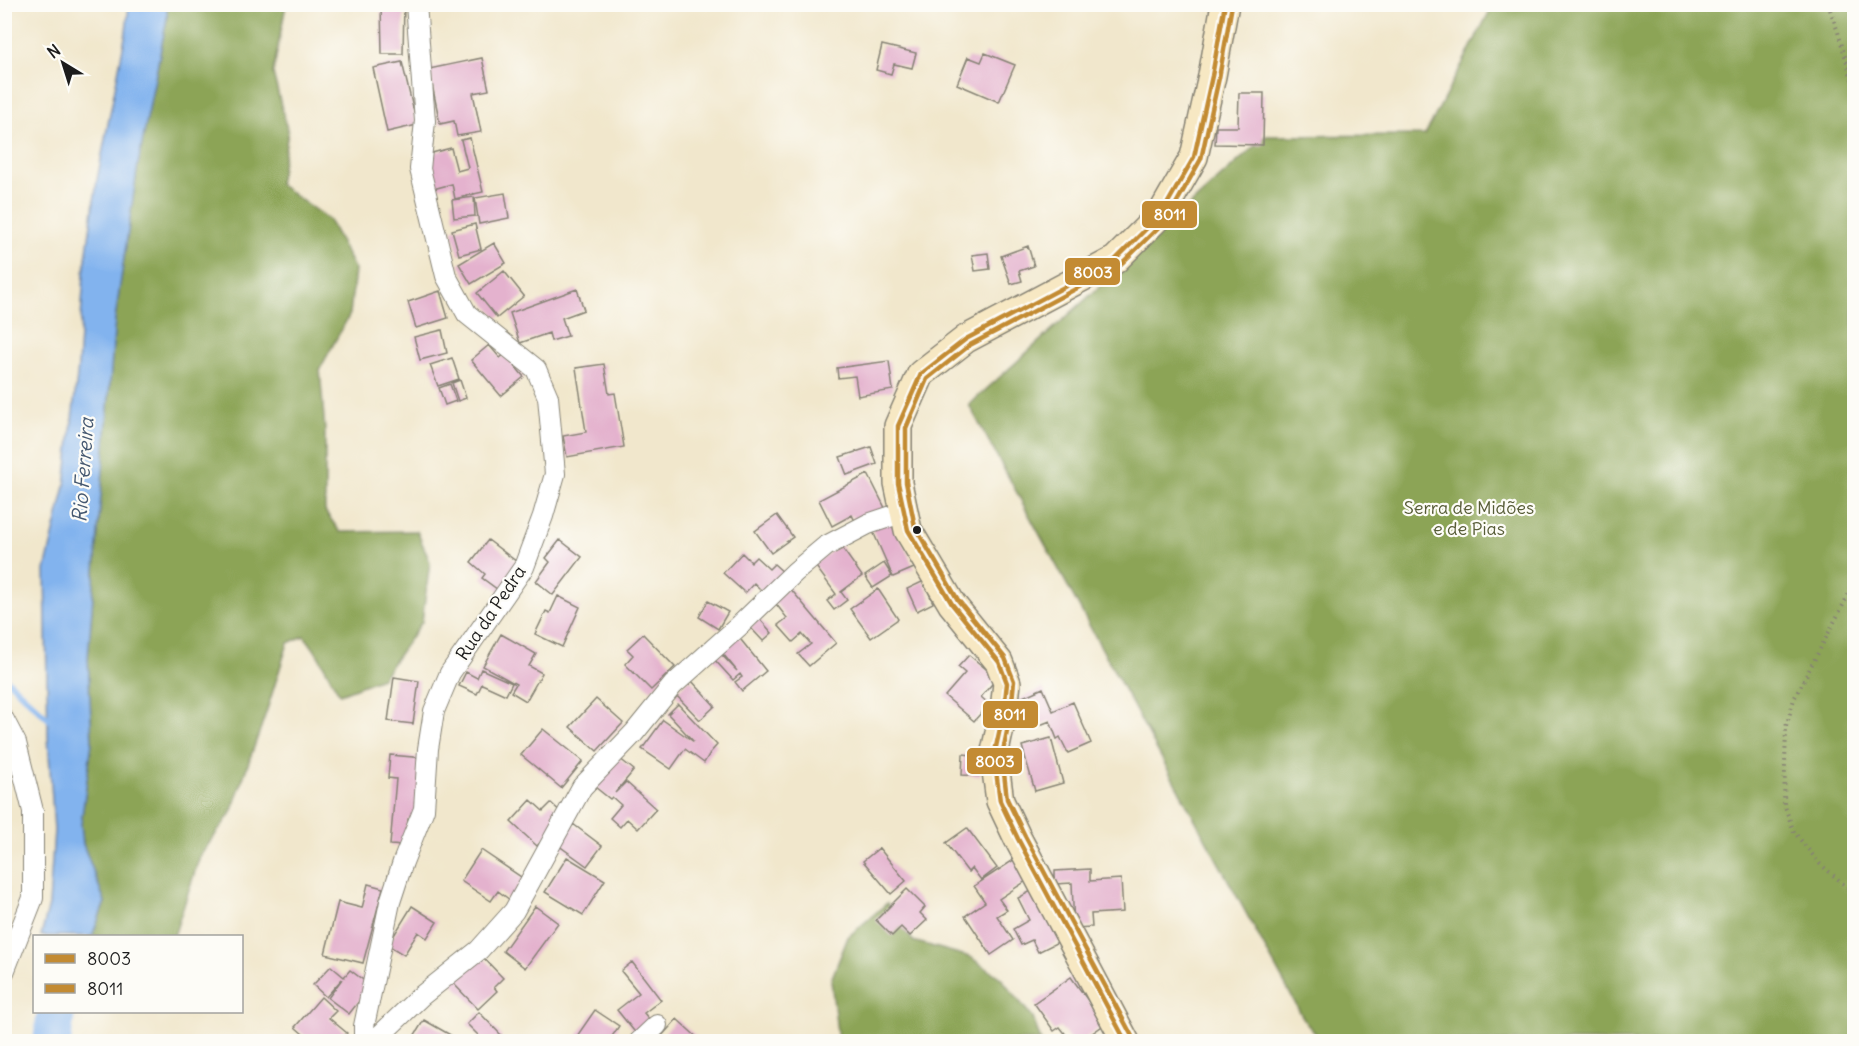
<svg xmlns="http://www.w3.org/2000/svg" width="1859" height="1046" font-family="Delius,sans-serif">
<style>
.forest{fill:#8ca456;stroke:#546039;stroke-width:1.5}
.water{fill:#82b3ee;stroke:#4f6885;stroke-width:1.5}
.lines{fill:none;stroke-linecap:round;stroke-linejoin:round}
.stream{stroke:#82b3ee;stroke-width:6}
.river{stroke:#82b3ee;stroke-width:38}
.building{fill:#e4b2ce}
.street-casing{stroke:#868274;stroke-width:22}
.secondary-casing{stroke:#868274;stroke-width:30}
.path{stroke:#868274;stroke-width:4;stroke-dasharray:1.5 4.5;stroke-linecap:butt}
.street{stroke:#fff;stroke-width:20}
.secondary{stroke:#f7e8c3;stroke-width:27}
.bus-1-casing{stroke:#fdfcf7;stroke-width:9}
.bus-2-casing{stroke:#fdfcf7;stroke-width:9}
.bus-1{stroke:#c38b33;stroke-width:4.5}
.bus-2{stroke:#c38b33;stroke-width:4.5}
.bus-dot{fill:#1c1c1c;stroke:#fdfcf7;stroke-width:2}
.labels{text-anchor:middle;stroke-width:4.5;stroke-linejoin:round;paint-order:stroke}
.park-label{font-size:18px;fill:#575c37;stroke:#fdfcf7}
.street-label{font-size:18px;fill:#1c1c1c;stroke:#fdfcf7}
.water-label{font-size:20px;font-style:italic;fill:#455870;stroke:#fdfcf7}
.line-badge{stroke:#fdfcf7;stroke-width:2}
.badge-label{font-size:16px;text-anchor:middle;font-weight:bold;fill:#fff}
</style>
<rect width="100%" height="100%" fill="#fdfcf7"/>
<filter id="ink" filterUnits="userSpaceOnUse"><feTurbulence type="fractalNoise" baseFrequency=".0167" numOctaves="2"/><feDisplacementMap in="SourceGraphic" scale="12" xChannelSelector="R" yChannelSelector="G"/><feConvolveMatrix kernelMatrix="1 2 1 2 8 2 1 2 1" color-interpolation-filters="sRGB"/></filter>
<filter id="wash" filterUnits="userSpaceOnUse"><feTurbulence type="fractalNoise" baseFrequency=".008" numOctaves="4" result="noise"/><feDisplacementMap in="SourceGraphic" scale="24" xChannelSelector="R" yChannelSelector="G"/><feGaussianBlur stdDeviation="1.35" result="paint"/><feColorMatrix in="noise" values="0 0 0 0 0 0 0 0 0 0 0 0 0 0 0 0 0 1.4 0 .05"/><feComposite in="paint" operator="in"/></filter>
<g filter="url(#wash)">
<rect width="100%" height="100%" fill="#f1e7cc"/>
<path class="forest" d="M167 5H286L273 73 288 133 279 184 329 220 355 270 350 314 320 369 325 431V511L340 532 417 531 430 562 422 622 382 678 340 694C327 675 320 653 304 636L288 643 267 710 231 813 200 856 174 936H92L105 902 83 844 81 824 92 742 88 658 115 319 138 164 167 18Z
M1493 5H1854V1041H1322L1306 1023 969 405 1266 136 1425 135Z
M887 903 913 941 970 957 1001 978 1033 1018 1041 1041H838L831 980 848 937Z"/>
<path class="water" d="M129 5H167V18L138 164 115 319 88 658 92 742 81 824 83 844 105 902 92 936H41L49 905 54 830 48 738 45 570 65 486 78 366 84 273 97 180 126 32Z"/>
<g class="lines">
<path class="stream" d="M4 677 52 722"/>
<path class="river" d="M52 1042 56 1012"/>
</g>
<g id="blocks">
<path class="building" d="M381 4H404L403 54H382Z
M882 45 916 53 912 68 894 64 891 74 876 70Z
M985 53 1015 65 999 102 957 84 968 57 981 62Z
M482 58 489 90 473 93 481 132 457 136 454 121 440 124 429 69Z
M402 62 417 125 387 132 373 68Z
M1239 93H1264L1263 145 1215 144 1216 127H1238Z
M470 138 483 192 474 194 473 193 474 194 455 199 452 184 433 189 424 155 451 148 457 171 468 168 461 140Z
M505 193 509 218 479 224 475 198Z
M474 197 475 216 454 218 452 200Z
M475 224 481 249 459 255 452 230Z
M494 243 506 263 471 284 459 264Z
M1028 246 1034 266 1019 271 1022 281 1011 284 1001 256Z
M988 253 990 269 975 271 972 255Z
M504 271 524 296 497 318 477 293Z
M577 289 584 310 562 318 568 336 551 341 549 333 520 343 510 313Z
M440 291 448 318 416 328 408 302Z
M442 330 447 353 420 360 414 337Z
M489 345 500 358 505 354 524 377 501 396 471 360Z
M452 358 459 379 438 386 430 365Z
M889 361 893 390 858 396 855 376 838 378 837 368Z
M604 364 609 394 615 393 624 447 567 457 563 436 586 432 576 368Z
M460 380 466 398 458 401 452 383Z
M450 384 456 401 445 405 439 388Z
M871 447 877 464 847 475 840 457Z
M868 474 885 508 856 523 852 515 832 526 819 500Z
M777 515 793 537 771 553 755 531Z
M892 518 914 568 893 577 871 527Z
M488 540 521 565 501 592 482 578 485 574 471 562Z
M560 540 582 557 553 595 536 581 550 562 546 558Z
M840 545 862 576 841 592 847 600 834 610 827 601 836 594 814 564Z
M742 553 751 562 756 557 769 569 774 564 784 573 765 594 754 583 745 593 723 573Z
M884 563 892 576 873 588 865 576Z
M924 581 933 603 917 611 907 589Z
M789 587 836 643 809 666 798 654 811 644 802 634 793 642 778 625 787 618 773 600Z
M878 589 898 619 871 638 850 609Z
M558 596 580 607 562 647 535 634 546 611 550 613Z
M708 601 728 612 718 629 699 617Z
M759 618 772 633 763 641 750 627Z
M501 634 536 654 529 666 542 673 526 701 511 692 516 684 483 666Z
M643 634 675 667 651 690 625 664 633 655 627 649Z
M737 635 766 671 742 691 735 682 742 677 740 674 733 680 713 658 720 653 737 671 719 649Z
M969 655 997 678 981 697 989 704 974 721 945 696 965 673 958 667Z
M481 669 512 683 506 695 482 684 477 694 459 686 466 672 477 678Z
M394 677 419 681 413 724 388 721Z
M690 679 715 706 700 720 675 694Z
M1043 688 1053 711 1073 702 1091 743 1068 753 1060 737 1057 739 1050 721 1035 727 1033 723 1025 727 1014 701Z
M596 699 623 723 597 751 570 727Z
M678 704 717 745 710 753 704 763 685 749 671 769 642 749 663 720 694 742 668 714Z
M543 729 583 761 561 788 521 755Z
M1051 738 1063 783 1035 791 1022 746Z
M963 754 981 756 980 776 962 775Z
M390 755 424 758 418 820 408 819 405 846 390 845 396 779 388 778Z
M619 758 634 770 615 793 626 782 656 809 638 829 627 819 620 827 610 818 621 805 612 797 610 799 595 787Z
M531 800 543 811 551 803 565 816 537 846 511 822Z
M573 824 602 846 587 866 558 845Z
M967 828 997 868 981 880 972 868 968 872 946 843Z
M879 848 906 881 891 894 863 861Z
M481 850 524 879 510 900 498 891 491 901 461 881Z
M567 857 605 880 583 915 545 892Z
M1015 859 1029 879 999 899 1007 910 997 916 1013 940 991 955 965 916 985 902 974 886Z
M1090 869V881L1121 879 1123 912 1091 914 1092 927 1074 928 1072 883 1055 884V871Z
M368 884 383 888 363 963 325 954 338 902 362 908Z
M907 889 925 907 920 913 927 920 910 936 901 927 892 936 876 920Z
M1033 890 1060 941 1038 952 1032 940 1021 945 1013 929 1029 920 1018 898Z
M412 906 437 922 427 938 418 932 404 955 388 945Z
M535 906 558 923 525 968 503 951Z
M480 954 503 978 494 987 497 991 478 1009 451 981Z
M632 962 661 1000 644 1013 653 1024 638 1036 617 1010 639 993 621 971Z
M331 966 344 977 350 970 371 986 349 1014 328 998 342 979 326 997 313 985Z
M1071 977 1105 1024 1081 1041H1071L1060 1027 1054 1031 1034 1003Z
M321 997 336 1011 329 1018 347 1033 340 1041H311L295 1027Z
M595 1010 619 1026 609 1041H584L577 1036Z
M479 1012 502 1036 497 1041H484L467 1024Z
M677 1019 701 1041H662L659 1039Z
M424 1020 461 1041H411Z"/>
</g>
</g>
<g filter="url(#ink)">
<use href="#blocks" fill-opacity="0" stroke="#868274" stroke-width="1.5"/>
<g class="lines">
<g class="street-casing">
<path id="street" d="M4 720 16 743 33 811V898L4 972
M364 1042V1026L390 902 403 862 424 809 428 749 434 711 450 673 524 567 543 516 555 474 548 397 536 369 467 314 446 276 420 169 425 121 416 4
M373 1042 420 997 479 950 514 911 582 787 634 733 673 685 738 627 795 572 826 546 868 524 904 512
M639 1042 657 1025"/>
</g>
<g class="secondary-casing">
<path id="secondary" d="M1126 1042 1018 839 1000 801 994 756 1004 710 1007 683 999 662 952 604 908 530 898 483V426L921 374 966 339 1115 260 1162 213 1194 157 1212 76 1225 4"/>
</g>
<path class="path" d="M1828 4 1838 32 1854 87
M1854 584 1794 699 1786 727 1784 804 1794 832 1820 864 1854 893"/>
<use href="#street" class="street"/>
<use href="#secondary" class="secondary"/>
<g class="bus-1-casing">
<path id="bus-1" d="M1126 1042 1018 839 1000 801 994 756 1004 710 1007 683 999 662 952 604 908 530 898 483V426L921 374 966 339 1115 260 1162 213 1194 157 1212 76 1225 4"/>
</g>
<g class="bus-2-casing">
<path id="bus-2" d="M1133 1038 1025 836 1007 799 1002 756 1011 712 1014 681 1005 658 958 600 915 527 906 482V428L927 379 970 345 1119 266 1168 218 1201 159 1219 78 1232 5"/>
</g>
<use href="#bus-1" class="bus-1"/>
<use href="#bus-2" class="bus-2"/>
</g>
</g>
<circle class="bus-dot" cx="917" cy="530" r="5"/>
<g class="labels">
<g class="park-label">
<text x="1469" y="514">Serra de Midões<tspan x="1469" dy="21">e de Pias</tspan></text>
</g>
<g class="street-label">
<text transform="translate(491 613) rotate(-56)" y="6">Rua da Pedra</text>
</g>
<g class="water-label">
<text transform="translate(83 470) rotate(-86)" y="7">Rio Ferreira</text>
</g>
</g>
<g class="line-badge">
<rect x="1141" y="200" width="57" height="29" rx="6" fill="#c38b33"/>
<rect x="1064" y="257" width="57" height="29" rx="6" fill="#c38b33"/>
<rect x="982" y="700" width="57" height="29" rx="6" fill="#c38b33"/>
<rect x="966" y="747" width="57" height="28" rx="6" fill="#c38b33"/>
</g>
<g class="badge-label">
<text x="1170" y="220">8011</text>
<text x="1093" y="278">8003</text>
<text x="1010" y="720">8011</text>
<text x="995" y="767">8003</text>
</g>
<rect width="1859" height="1046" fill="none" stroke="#fdfcf7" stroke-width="24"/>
<rect x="33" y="935" width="210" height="78" fill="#fdfcf7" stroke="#a3a29f" stroke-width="1.5"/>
<rect x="45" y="954" width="30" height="9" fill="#c38b33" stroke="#a3a29f" stroke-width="1.5"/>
<text x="87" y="965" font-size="18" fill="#1c1c1c">8003</text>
<rect x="45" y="984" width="30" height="9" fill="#c38b33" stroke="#a3a29f" stroke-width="1.5"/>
<text x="87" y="995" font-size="18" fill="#1c1c1c">8011</text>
<g transform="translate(63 63) rotate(322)" stroke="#fdfcf7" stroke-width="4.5" paint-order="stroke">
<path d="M0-4.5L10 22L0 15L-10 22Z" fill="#1c1c1c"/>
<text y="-9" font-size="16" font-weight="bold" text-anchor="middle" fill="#1c1c1c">N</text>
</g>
</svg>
